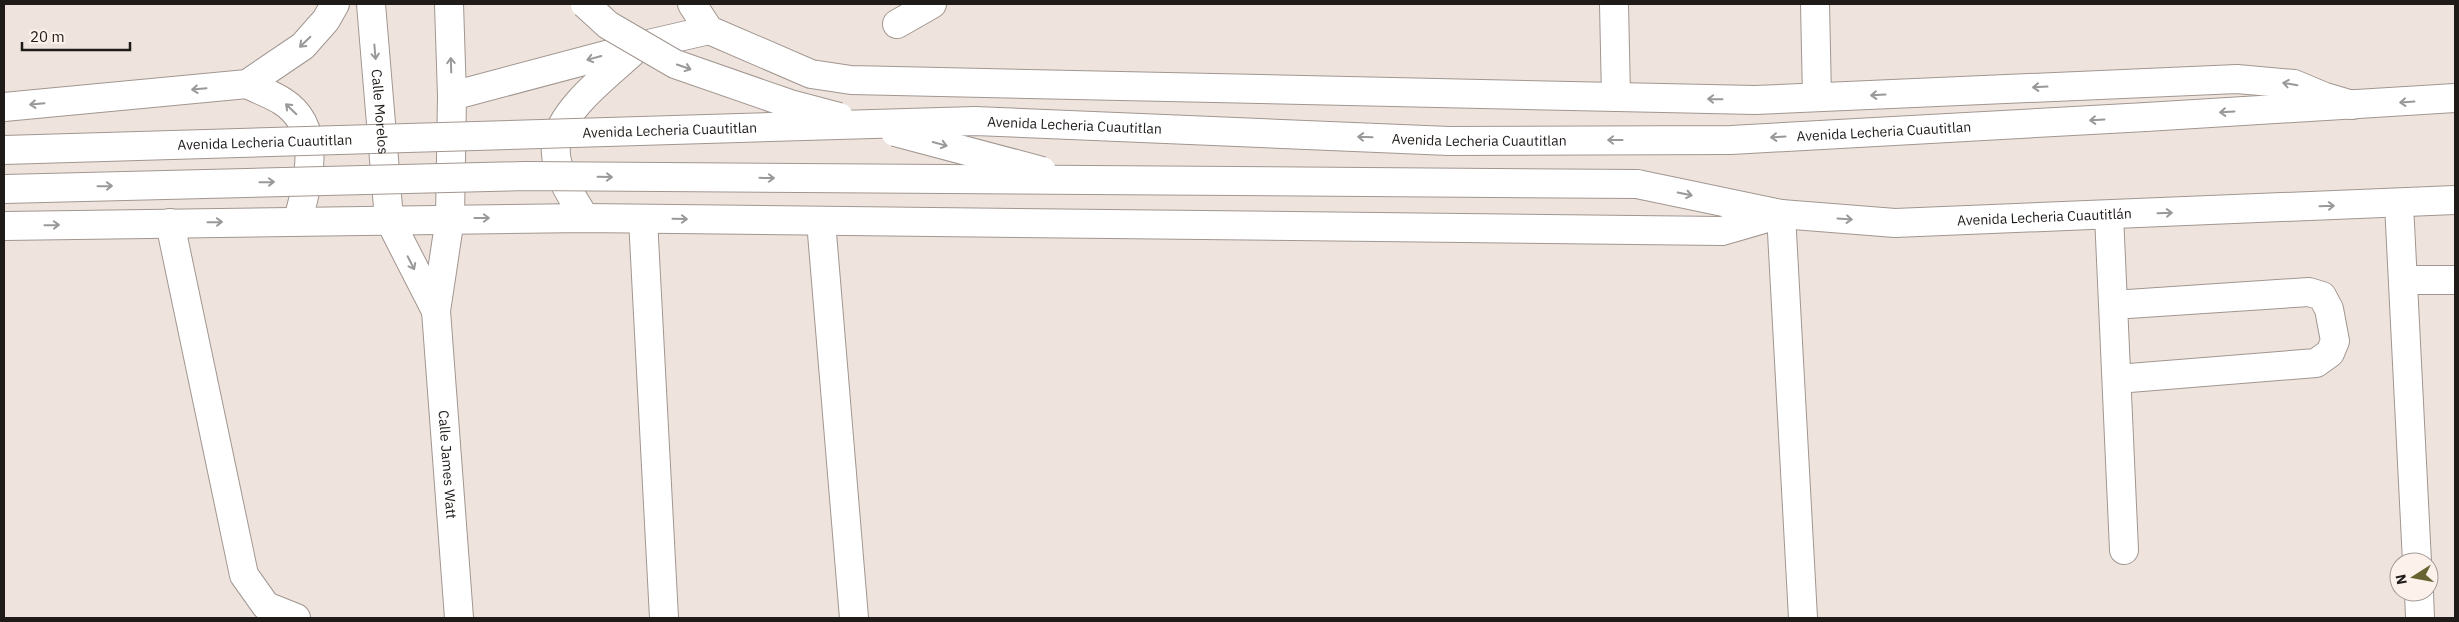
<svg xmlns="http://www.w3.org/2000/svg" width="2459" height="622" font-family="'IBM Plex Sans',sans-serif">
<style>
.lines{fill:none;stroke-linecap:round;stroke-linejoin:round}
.minor-casing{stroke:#a19690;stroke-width:30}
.major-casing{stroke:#a19690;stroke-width:30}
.minor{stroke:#fff;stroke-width:28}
.major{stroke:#fff;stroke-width:28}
.major-bridge-casing{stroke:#a19690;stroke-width:30;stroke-linecap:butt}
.major-bridge{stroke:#fff;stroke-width:28}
.oneway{stroke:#9a9898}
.labels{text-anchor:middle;stroke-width:5;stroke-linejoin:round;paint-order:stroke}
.street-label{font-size:14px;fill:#1f1b19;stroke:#fdf1eb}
</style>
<rect width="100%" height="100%" fill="#efe4dd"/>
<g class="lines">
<g class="minor-casing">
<path id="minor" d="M1614 4 1616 97
M1815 4 1817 97
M897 24 932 4
M2399 204 2417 562
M1781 214 1803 618
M2109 215 2124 550
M643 219 664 618
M821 221 854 618
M170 223 244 575 266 606 296 618
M2403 280H2455
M2113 305 2309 292 2322 296 2329 309 2335 341 2330 353 2316 363 2117 379
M2419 592 2420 618"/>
</g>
<g class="major-casing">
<g id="major">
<path id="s1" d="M371 4 389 219 436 311"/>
<path id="s2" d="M449 4 452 96 450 218 436 311 459 618"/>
<path d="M692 4 709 30 811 74 851 80 1755 100 2237 79 2294 84 2325 97 2352 105"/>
<path d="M247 84C259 90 271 94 282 101 324 127 308 182 298 220"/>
<path d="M452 96 640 46 709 30"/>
<path d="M4 107 247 84 303 46 326 20 335 4"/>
<path d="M2146 117 2455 98"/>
<path id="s3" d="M1637 184 1781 214 1895 223 2455 200"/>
<path d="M585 218C572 197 553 170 556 144 560 109 613 71 637 48"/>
<path d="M4 226 585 218 1722 231 1781 214"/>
</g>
</g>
<use href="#minor" class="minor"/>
<use href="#major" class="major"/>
<g class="major-bridge-casing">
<g id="major-bridge">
<path d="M585 4 608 25 675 64 790 104 839 117"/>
<path d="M895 132 1042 171"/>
<path id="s4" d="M4 150 975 121 1449 141 1731 140 2146 117"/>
<path d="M4 189 525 176 1637 184"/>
</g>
</g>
<use href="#major-bridge" class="major-bridge"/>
</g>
<defs><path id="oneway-shaft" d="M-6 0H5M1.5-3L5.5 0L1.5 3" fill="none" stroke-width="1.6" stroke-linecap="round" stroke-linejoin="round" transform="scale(1.25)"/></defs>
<g class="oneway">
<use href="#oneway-shaft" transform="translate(305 42) rotate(136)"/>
<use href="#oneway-shaft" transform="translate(375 52) rotate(85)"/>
<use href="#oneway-shaft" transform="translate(594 58) rotate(165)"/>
<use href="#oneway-shaft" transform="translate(451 65) rotate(-92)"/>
<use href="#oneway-shaft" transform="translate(684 67) rotate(19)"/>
<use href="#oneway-shaft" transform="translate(2290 84) rotate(-170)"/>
<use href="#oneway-shaft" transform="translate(2040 87) rotate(177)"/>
<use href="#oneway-shaft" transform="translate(199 89) rotate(175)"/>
<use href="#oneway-shaft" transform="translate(1878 95) rotate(177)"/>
<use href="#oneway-shaft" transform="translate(1715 99) rotate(-179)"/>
<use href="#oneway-shaft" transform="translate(2407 102) rotate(176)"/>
<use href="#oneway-shaft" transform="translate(37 104) rotate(175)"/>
<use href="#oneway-shaft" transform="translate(291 109) rotate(-136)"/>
<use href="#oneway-shaft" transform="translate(2227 112) rotate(177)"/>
<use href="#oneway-shaft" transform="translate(2097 120) rotate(177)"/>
<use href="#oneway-shaft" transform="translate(1365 137) rotate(-178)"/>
<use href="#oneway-shaft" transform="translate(1778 137) rotate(177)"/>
<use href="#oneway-shaft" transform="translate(1615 140) rotate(180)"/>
<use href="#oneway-shaft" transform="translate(940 144) rotate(15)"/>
<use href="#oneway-shaft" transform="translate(605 177) rotate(1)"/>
<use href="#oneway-shaft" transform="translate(767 178) rotate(1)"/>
<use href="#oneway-shaft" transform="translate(267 182) rotate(-1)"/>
<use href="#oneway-shaft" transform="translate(105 186) rotate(-1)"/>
<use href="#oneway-shaft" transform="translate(1685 194) rotate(12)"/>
<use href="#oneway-shaft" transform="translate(2327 206) rotate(-2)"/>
<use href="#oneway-shaft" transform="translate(2165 213) rotate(-2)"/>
<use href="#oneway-shaft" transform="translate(482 218)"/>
<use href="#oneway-shaft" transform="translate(680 219) rotate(1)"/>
<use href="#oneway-shaft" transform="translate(1845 219) rotate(4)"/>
<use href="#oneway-shaft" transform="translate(215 222) rotate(-1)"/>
<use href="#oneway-shaft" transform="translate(52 225) rotate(-1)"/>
<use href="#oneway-shaft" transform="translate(411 263) rotate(63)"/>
</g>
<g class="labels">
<g class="street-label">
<text dy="5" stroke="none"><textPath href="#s1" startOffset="108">Calle Morelos</textPath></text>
<text dy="5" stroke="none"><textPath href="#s4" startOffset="1071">Avenida Lecheria Cuautitlan</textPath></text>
<text dy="5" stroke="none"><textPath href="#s4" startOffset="666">Avenida Lecheria Cuautitlan</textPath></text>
<text dy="5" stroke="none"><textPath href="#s4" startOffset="1881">Avenida Lecheria Cuautitlan</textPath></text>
<text dy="5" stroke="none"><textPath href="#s4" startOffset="1476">Avenida Lecheria Cuautitlan</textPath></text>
<text dy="5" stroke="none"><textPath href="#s4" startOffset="261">Avenida Lecheria Cuautitlan</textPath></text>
<text dy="5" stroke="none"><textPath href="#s3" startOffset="411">Avenida Lecheria Cuautitlán</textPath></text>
<text dy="5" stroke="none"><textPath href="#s2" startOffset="462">Calle James Watt</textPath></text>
</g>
</g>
<rect width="2459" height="622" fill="none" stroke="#1f1b19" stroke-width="10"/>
<g transform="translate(2414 577) rotate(259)"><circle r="24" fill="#fdf1eb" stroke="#a49b97"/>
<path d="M0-4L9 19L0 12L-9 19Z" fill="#666431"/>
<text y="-8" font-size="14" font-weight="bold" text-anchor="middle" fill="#1f1b19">N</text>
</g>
<path d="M22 42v8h108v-8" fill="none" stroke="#1f1b19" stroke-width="2.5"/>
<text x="30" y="42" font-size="15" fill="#1f1b19" stroke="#fdf1eb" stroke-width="4" paint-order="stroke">20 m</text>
</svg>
